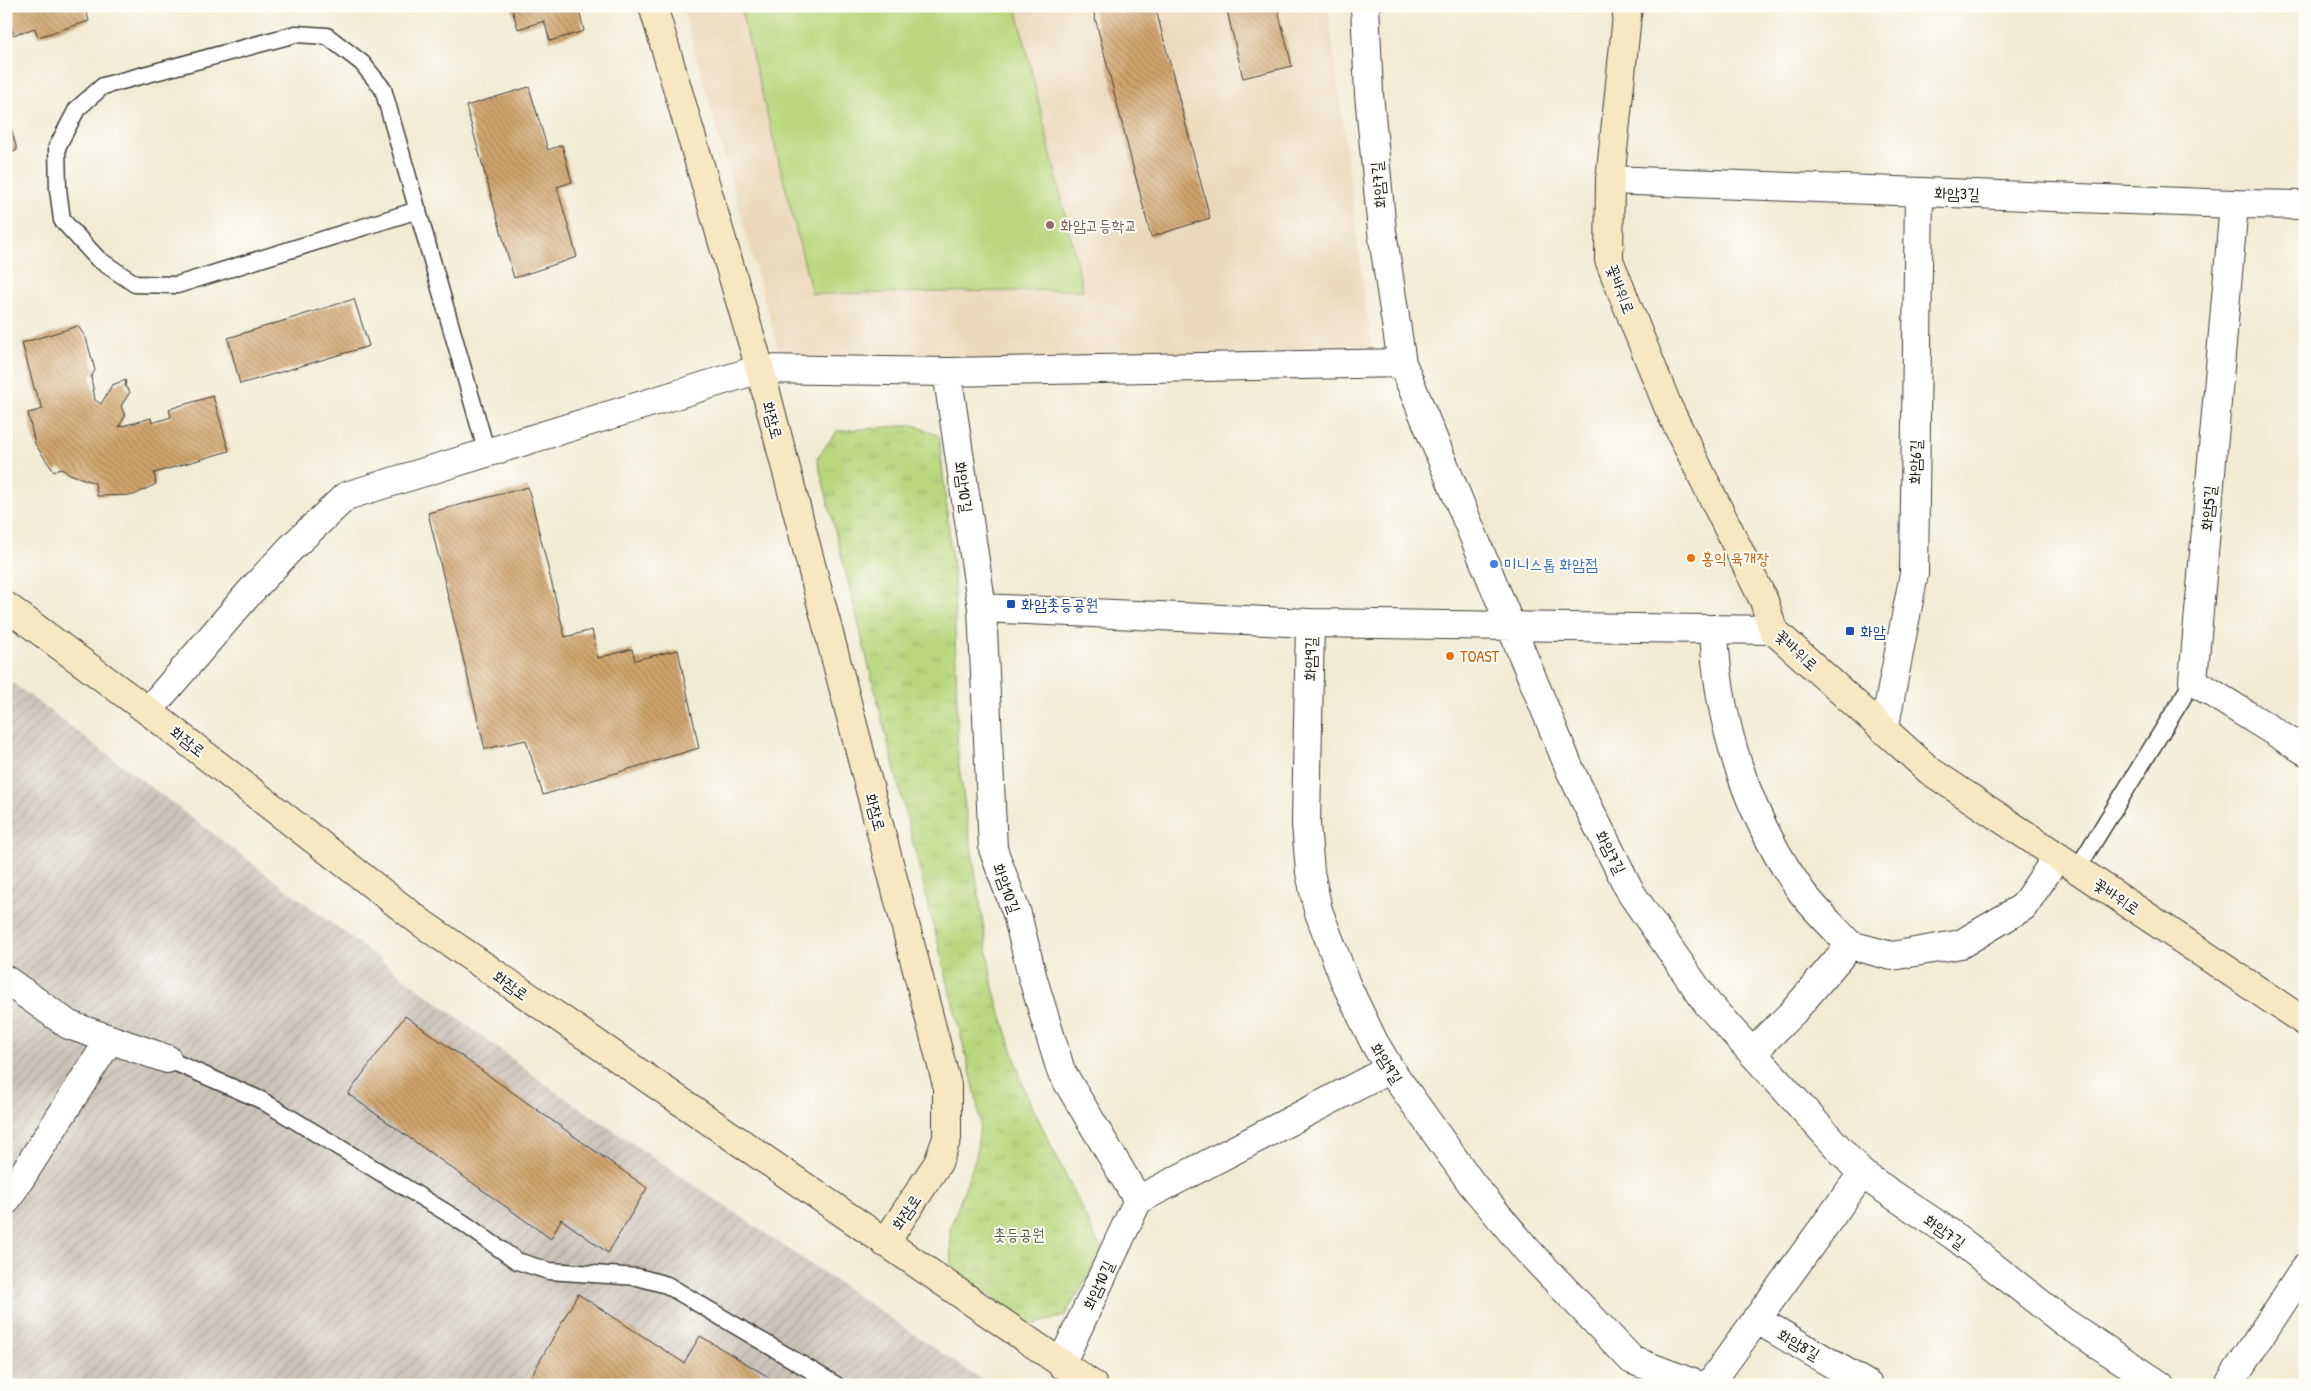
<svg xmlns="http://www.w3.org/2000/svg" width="2311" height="1391" font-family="'Patrick Hand','Poor Story',sans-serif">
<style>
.built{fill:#ebd8ba}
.industrial{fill:url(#industrial-furrows)}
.park{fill:url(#park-tufts);stroke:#6a794c}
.pitch{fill:#b9d67d;stroke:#6a794c}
.building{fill:url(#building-back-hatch)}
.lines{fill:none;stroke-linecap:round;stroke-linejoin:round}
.lane-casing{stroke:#3c3b37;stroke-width:19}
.street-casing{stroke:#3c3b37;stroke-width:30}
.secondary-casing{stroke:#3c3b37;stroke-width:30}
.lane{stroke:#fff;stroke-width:16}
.street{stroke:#fff;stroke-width:28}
.secondary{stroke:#f7e8c3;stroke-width:28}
.education-dot{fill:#8d6e63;stroke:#fdfcf7;stroke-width:2}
.food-dot{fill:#e8710a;stroke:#fdfcf7;stroke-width:2}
.shop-dot{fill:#3f7fe0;stroke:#fdfcf7;stroke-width:2}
.transit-dot{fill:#1a4fb4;stroke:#fdfcf7;stroke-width:2}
.labels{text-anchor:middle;stroke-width:4;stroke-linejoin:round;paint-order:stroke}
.street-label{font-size:16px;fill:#1c1c1c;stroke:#fdfcf7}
.education-label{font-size:16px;fill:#785e54;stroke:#fdfcf7;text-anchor:start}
.food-label{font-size:16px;fill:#c56008;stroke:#fdfcf7;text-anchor:start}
.shop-label{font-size:16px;fill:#366cbe;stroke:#fdfcf7;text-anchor:start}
.transit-label{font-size:16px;fill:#164399;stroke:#fdfcf7;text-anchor:start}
.park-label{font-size:16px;fill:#535d3e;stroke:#fdfcf7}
</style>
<defs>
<pattern id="industrial-furrows" width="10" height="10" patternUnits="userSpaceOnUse" patternTransform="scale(1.25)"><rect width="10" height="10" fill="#cbc3b8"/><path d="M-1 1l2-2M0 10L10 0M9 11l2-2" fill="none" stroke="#aea79e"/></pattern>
<pattern id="park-tufts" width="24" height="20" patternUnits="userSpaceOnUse" patternTransform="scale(1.25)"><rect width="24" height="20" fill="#b9d67d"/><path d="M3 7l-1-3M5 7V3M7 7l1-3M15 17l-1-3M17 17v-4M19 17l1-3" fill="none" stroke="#9eb76b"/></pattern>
<pattern id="building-back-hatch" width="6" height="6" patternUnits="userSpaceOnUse" patternTransform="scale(1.25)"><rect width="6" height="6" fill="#d0a46d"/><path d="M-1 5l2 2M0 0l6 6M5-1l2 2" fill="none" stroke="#a88559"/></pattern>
</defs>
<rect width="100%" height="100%" fill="#fdfcf7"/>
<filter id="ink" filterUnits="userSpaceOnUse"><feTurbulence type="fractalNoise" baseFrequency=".02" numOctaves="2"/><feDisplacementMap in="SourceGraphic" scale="10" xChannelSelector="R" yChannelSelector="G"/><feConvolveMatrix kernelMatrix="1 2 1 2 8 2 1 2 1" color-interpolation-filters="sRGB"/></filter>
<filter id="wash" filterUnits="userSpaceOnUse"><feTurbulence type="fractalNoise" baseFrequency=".0096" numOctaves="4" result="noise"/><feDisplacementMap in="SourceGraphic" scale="20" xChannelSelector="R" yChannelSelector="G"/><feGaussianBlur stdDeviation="1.12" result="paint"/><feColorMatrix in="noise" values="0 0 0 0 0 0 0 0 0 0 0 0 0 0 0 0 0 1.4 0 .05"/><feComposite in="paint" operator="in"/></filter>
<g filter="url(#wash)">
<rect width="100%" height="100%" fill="#f1ebd3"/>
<path class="built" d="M682 6H1328L1371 346 1363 361 789 363 777 344Z"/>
<path class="industrial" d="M6 678 552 1089 989 1385H6Z"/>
<path class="park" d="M914 425 939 436 954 578 958 760 993 988 1025 1091 1103 1253 1064 1316 1032 1325 951 1267 950 1229 976 1157 980 1124 976 1096 817 458 837 431Z"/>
<path class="pitch" d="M740 6H1016L1083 290 812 294Z"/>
<g id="blocks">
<path class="building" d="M6 6H85L89 21 38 37 35 28 13 35 11 25 6 26Z
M511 6H578L584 31 550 41 544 21 518 29Z
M1092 6H1155L1210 218 1151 237Z
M1226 6H1277L1292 66 1243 78Z
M529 87 548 150 562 145 572 182 557 187 577 257 514 278 466 106Z
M6 109 17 150 6 155Z
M354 299 369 346 240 384 228 338Z
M78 326 86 338 95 370 91 377 95 400 101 404 112 385 126 380 125 386 130 392 121 406 125 416 119 427 151 418 152 423 171 417 169 409 213 396 229 451 154 473 156 484 134 495 97 496 95 483 70 474 60 468 54 472 35 444 28 413 43 409 35 391 22 343Z
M528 487 565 637 592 630 598 658 632 649 635 660 678 650 699 748 543 795 526 740 485 749 428 513Z
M405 1016 647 1188 608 1253 561 1219 551 1239 348 1094Z
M578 1294 684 1363 700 1336 782 1385H526Z"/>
</g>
</g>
<g filter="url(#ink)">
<use href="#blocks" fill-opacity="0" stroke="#3c3b37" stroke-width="1"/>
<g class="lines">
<g class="lane-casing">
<path id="lane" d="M418 210 177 285 135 284 98 259 62 220 58 189 57 147 77 109 103 86 296 34 327 36 362 63 383 89 487 453
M2077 869 2193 681
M167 1059 261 1100 462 1222 517 1261 549 1271 638 1277 667 1285 836 1385"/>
</g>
<g class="street-casing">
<path id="street" d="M1365 6 1369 94 1382 231 1402 363 1571 772 1631 893 1707 1003 1862 1174 1953 1235 2064 1322 2160 1385
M1610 180 2234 204 2305 205
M2234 204 2193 681 2305 751
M947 372 982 608 993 849 1017 914 1033 979 1061 1071 1138 1200 1061 1364
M982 608 1310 623 1773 630
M1310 623 1306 824 1310 872 1318 910 1346 984 1374 1042 1390 1069 1472 1184 1527 1250 1632 1360 1698 1385
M1714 629C1717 721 1747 815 1801 891 1815 910 1834 927 1850 945L1793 1012 1752 1053
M148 711 250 592 291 548 346 496 760 369 947 372 1402 363
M1884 730 1914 574 1919 192
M1850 945 1892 956 1961 944 2023 907 2057 857
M6 980 69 1025 167 1059
M1138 1200 1390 1069
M6 1201 110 1039
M1756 1319 1868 1385
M1709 1385 1862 1174
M2228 1385 2305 1268"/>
</g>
<g class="secondary-casing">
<path id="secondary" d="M653 6 760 369 947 1085V1138L938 1163 885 1243
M1628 6 1610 180 1609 260 1668 407 1764 601 1773 630 1930 771 2305 1022
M6 606 148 711 423 924 1093 1385"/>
</g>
<use href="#lane" class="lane"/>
<use href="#street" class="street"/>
<use href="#secondary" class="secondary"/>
</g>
</g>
<circle class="education-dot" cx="1050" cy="225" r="5"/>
<g class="food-dot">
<circle cx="1691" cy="558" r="5"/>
<circle cx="1450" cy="656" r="5"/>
</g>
<circle class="shop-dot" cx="1494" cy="564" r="5"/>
<g class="transit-dot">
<rect x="1006" y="599" width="10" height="10" rx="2.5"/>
<rect x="1845" y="626" width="10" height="10" rx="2.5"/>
</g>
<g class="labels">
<g class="street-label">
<text transform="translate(1378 185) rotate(-95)" y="6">화암7길</text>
<text transform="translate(1957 193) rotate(2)" y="6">화암3길</text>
<text transform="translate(1621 289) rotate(69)" y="6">꽃바위로</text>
<text transform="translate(773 420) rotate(75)" y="6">화잠로</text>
<text transform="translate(1915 462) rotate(-89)" y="6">화암6길</text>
<text transform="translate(964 487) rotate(82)" y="6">화암10길</text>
<text transform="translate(2208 508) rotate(-85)" y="6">화암5길</text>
<text transform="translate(1797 650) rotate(43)" y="6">꽃바위로</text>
<text transform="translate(1310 659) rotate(-89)" y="6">화암9길</text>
<text transform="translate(188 741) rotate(38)" y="6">화잠로</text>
<text transform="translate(876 812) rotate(75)" y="6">화잠로</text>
<text transform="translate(1611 852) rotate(63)" y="6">화암7길</text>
<text transform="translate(1007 888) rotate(70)" y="6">화암10길</text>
<text transform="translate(2117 896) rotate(34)" y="6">꽃바위로</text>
<text transform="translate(511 985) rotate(35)" y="6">화잠로</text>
<text transform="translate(1387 1063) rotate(58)" y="6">화암9길</text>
<text transform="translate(906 1212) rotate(-56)" y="6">화잠로</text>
<text transform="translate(1945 1231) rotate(35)" y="6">화암7길</text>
<text transform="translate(1098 1285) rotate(-65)" y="6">화암10길</text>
<text transform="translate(1799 1344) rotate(30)" y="6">화암8길</text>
</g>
<g class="education-label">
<text x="1060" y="231">화암고등학교</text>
</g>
<g class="food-label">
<text x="1701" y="564">홍익 육개장</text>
<text x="1460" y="662">TOAST</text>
</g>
<g class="shop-label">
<text x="1504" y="570">미니스톱 화암점</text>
</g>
<g class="transit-label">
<text x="1021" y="610">화암촛등공원</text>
<text x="1860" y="637">화암</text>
</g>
<g class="park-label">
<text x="1019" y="1240">촛등공원</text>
</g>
</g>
<rect width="2311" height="1391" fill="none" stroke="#fdfcf7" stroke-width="25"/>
</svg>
